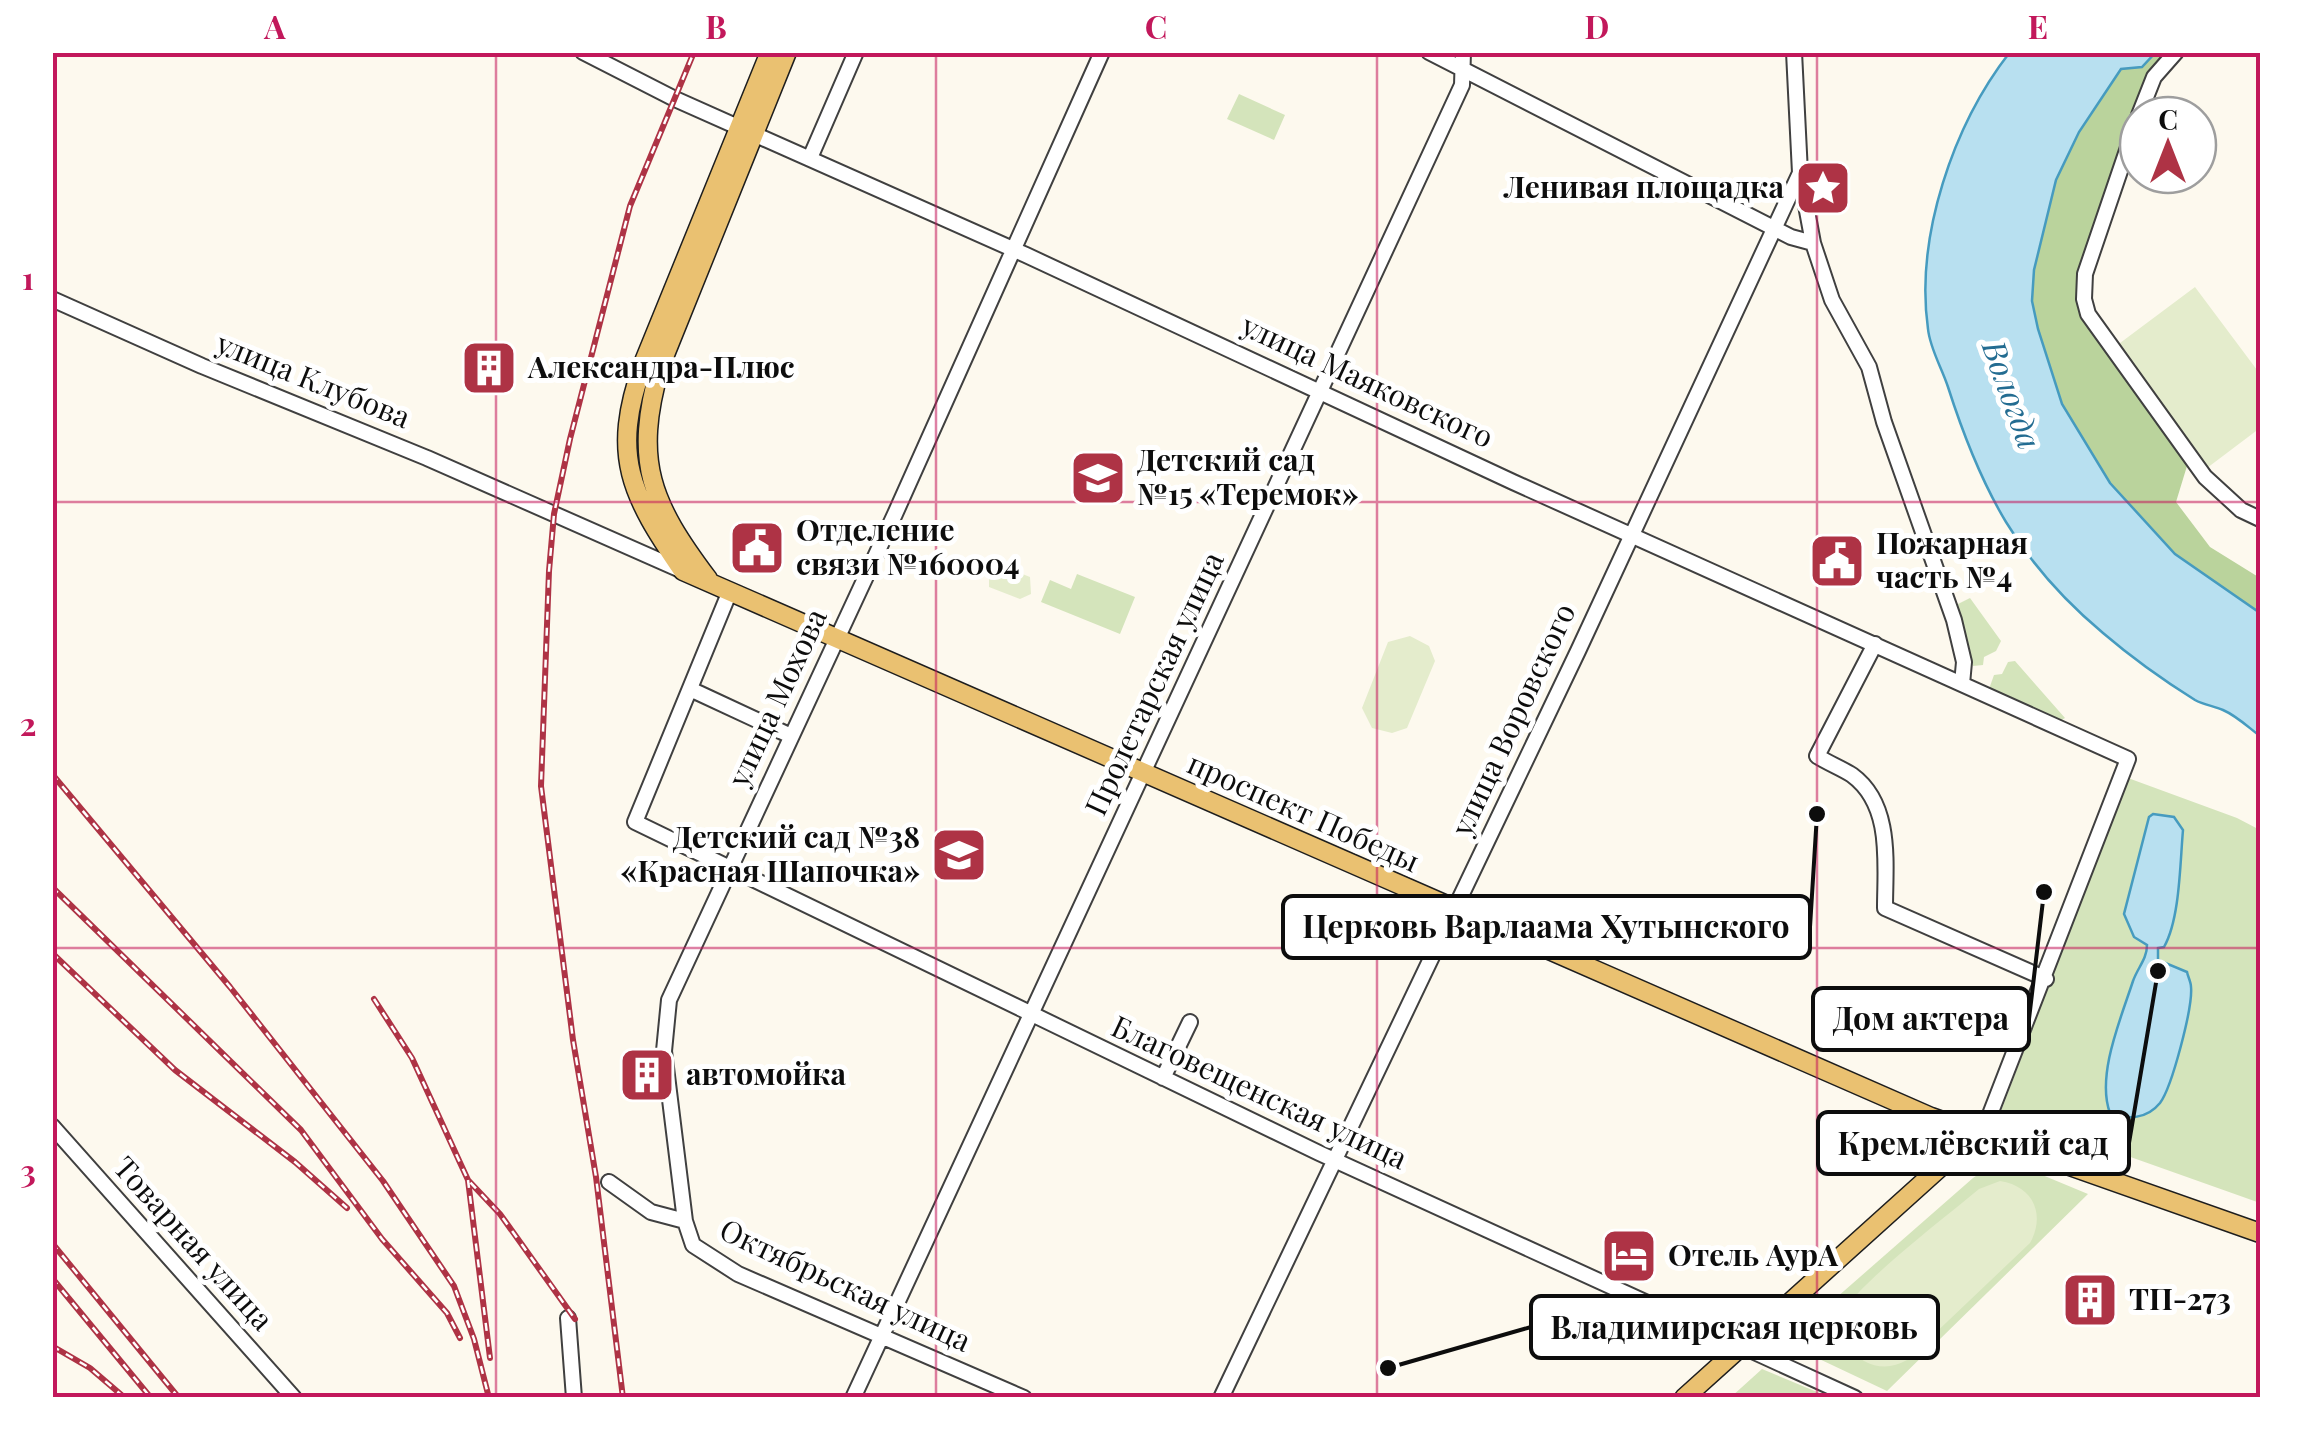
<svg xmlns="http://www.w3.org/2000/svg" width="2313" height="1450" font-family="'Playfair Display',serif">
<style>
.green{fill:#d4e4bb}
.forest{fill:#bad39c}
.pitch{fill:#e4eccc}
.water{fill:#b8e0f0;stroke:#469bbf;stroke-width:2.5}
.lines{fill:none;stroke-linecap:round;stroke-linejoin:round}
.minor-casing{stroke:#404040;stroke-width:18}
.major-casing{stroke:#1e1e1e;stroke-width:21}
.minor{stroke:#fff;stroke-width:14}
.major{stroke:#eac171;stroke-width:18}
.rail-casing{stroke:#ae3345;stroke-width:6}
.rail{stroke:#fff;stroke-width:2.5;stroke-dasharray:8;stroke-linecap:butt}
.grid{fill:none;stroke:#c2185b;stroke-width:2.5;stroke-opacity:0.55}
.labels{text-anchor:middle;stroke-width:10;stroke-linejoin:round;paint-order:stroke}
.poi-label{font-size:30px;font-weight:bold;fill:#0d0d0d;stroke:#fff;text-anchor:start}
.street-label{font-size:30px;fill:#0d0d0d;stroke:#fff}
.water-label{font-size:32px;font-style:italic;fill:#236c91;stroke:#fff}
.leader{fill:none;stroke:#0d0d0d;stroke-width:4}
.callout-dot{fill:#0d0d0d;stroke:#fff;stroke-width:4}
.callout{fill:#fff;stroke:#0d0d0d;stroke-width:4}
.callout-label{font-size:32px;text-anchor:middle;font-weight:bold;fill:#0d0d0d}
.neatline{fill:none;stroke:#c2185b;stroke-width:4}
.grid-label{font-size:32px;text-anchor:middle;font-weight:bold;fill:#c2185b}
</style>
<rect width="100%" height="100%" fill="#fdf9ee"/>
<path class="green" d="M1239 94 1285 115 1274 140 1227 119Z
M1077 574 1135 597 1120 634 1041 602 1050 580 1071 589Z
M1970 598 2001 641 1996 651 1984 657 1983 665 1973 666 1954 606Z
M2015 661 2065 718 2060 721 1989 689 1994 675 2002 674 2008 662Z
M2128 778 2237 818 2260 830V1203L2001 1111Z
M2000 1167 2028 1169 2088 1194 1887 1391 1796 1348 1792 1341 1796 1333 1973 1178 1986 1169Z
M1762 1369 1829 1397H1731Z"/>
<path class="forest" d="M2155 53H2170L2078 286 2134 389 2187 466 2176 502 2210 547 2260 578V613L2175 554 2110 483 2062 404 2038 329 2032 301 2034 270 2056 180 2079 132 2121 69 2141 67Z"/>
<path class="pitch" d="M2195 287 2260 374V428L2207 468 2116 346Z
M1000 565 1030 577 1031 594 1020 599 989 587V572Z
M1410 636 1429 646 1435 661 1407 728 1392 733 1372 728 1362 708 1388 642Z
M2000 1181C2033 1186 2046 1214 2030 1243L1907 1360C1893 1368 1879 1369 1864 1361 1845 1350 1839 1327 1847 1308 1858 1284 1953 1211 1979 1189Z"/>
<path class="water" d="M2010 52 2155 53 2142 67 2121 69 2079 132 2056 180 2034 270 2032 301 2038 329 2062 404 2110 483 2175 554 2260 613V736C2249 728 2237 716 2223 710 2214 706 2204 705 2195 700 2163 680 2131 657 2103 633 2018 562 1981 490 1948 387 1942 368 1930 349 1928 329 1915 237 1953 125 2010 52Z
M2153 814 2174 817 2183 830C2180 863 2180 919 2164 947L2158 948V960L2187 972C2188 977 2191 982 2191 987 2193 1007 2172 1087 2160 1103 2147 1119 2128 1120 2110 1113 2096 1076 2121 1018 2133 981 2138 967 2147 959 2147 945L2134 937 2124 914 2149 817Z"/>
<g class="lines">
<g class="minor-casing">
<path id="minor" d="M583 52 675 99 1026 255 1513 482 2128 759 1989 1117 1977 1134
M1429 52 1791 237 1813 243
M1794 52 1800 173 1813 243 1832 300 1869 367 1884 422 1954 620 1964 662 1962 684
M2139 115 2154 77 2176 52
M2138 118 2085 274 2084 299 2088 314 2205 477 2241 510 2260 519
M810 158 856 52
M52 299 202 366 427 458 683 571
M730 591 635 822 1319 1153 1855 1398
M1875 644 1817 756C1828 763 1841 768 1852 775 1893 805 1885 864 1885 908L2046 979
M690 689 791 736
M1163 1078 1190 1022
M52 1126 294 1398
M609 1182 651 1212 685 1221 693 1245 738 1274 1024 1398
M685 1221 664 1051 669 1000 895 514 1102 52
M568 1318 574 1398
M853 1398 1462 85 1463 52
M1221 1398 1578 651 1800 173"/>
</g>
<g class="major-casing">
<path id="major" d="M770 52 643 364C610 456 631 495 683 571L1931 1117 2260 1233
M708 579C651 503 633 462 660 367L787 52
M1684 1398 1977 1134"/>
</g>
<use href="#minor" class="minor"/>
<use href="#major" class="major"/>
<g class="rail-casing">
<path id="rail" d="M52 774 230 987 383 1181 454 1286 474 1339 489 1398
M52 887 301 1130 382 1239 447 1313 460 1338
M52 953 175 1070 295 1162 347 1208
M374 999 412 1058 468 1180 500 1214 575 1319
M468 1180 490 1358
M52 1243 179 1398
M52 1278 151 1398
M52 1346 90 1368 125 1398
M623 1398 596 1177 573 1040 541 786 549 571 554 514 570 439 630 206 694 52"/>
</g>
<use href="#rail" class="rail"/>
</g>
<path class="grid" d="M496 52V1398M936 52V1398M1377 52V1398M1817 52V1398M52 502H2260M52 948H2260"/>
<defs>
<g id="sight-square" transform="scale(2.875)"><rect x="-9" y="-9" width="18" height="18" rx="4" fill="#ae3345" stroke="#fff"/><path d="M0-6L1.8-2.2L6-1.7L2.9 1.2L3.7 5.4L0 3.3L-3.7 5.4L-2.9 1.2L-6-1.7L-1.8-2.2Z" fill="#fff"/></g>
<g id="building-square" transform="scale(2.875)"><rect x="-9" y="-9" width="18" height="18" rx="4" fill="#ae3345" stroke="#fff"/><path d="M-4-6H4V6H1V3H-1V6H-4ZM-2.5-4.3h1.7v1.8h-1.7ZM.8-4.3h1.7v1.8H.8ZM-2.5-1h1.7V.8h-1.7ZM.8-1h1.7V.8H.8Z" fill="#fff"/></g>
<g id="school-square" transform="scale(2.875)"><rect x="-9" y="-9" width="18" height="18" rx="4" fill="#ae3345" stroke="#fff"/><path d="M0-5L7-2L0 1L-7-2ZM-4 1L0 2.5L4 1V4Q0 6-4 4Z" fill="#fff"/></g>
<g id="civic-square" transform="scale(2.875)"><rect x="-9" y="-9" width="18" height="18" rx="4" fill="#ae3345" stroke="#fff"/><path d="M-.6-6.5H3V-4.5H.6V-3L4-1V1h2V6H-6V1h2V-1L-.6-3ZM-1.2 2.5V6h2.4V2.5Z" fill="#fff"/></g>
<g id="hotel-square" transform="scale(2.875)"><rect x="-9" y="-9" width="18" height="18" rx="4" fill="#ae3345" stroke="#fff"/><path d="M-6-4.5h1.5V1H6V5H4.5V3h-9V5H-6ZM-4 0a1.8 1.8 0 1 1 3.6 0ZM.5 0V-2.5h3Q6-2.5 6 0Z" fill="#fff"/></g>
</defs>
<g fill-rule="evenodd">
<use href="#sight-square" x="1823" y="188"/>
<use href="#building-square" x="489" y="368"/>
<use href="#school-square" x="1098" y="478"/>
<use href="#civic-square" x="757" y="548"/>
<use href="#civic-square" x="1837" y="561"/>
<use href="#school-square" x="959" y="855"/>
<use href="#building-square" x="647" y="1075"/>
<use href="#hotel-square" x="1629" y="1256"/>
<use href="#building-square" x="2090" y="1300"/>
</g>
<g class="labels">
<g class="poi-label">
<text x="1784" y="198" text-anchor="end">Ленивая площадка</text>
<text x="528" y="378">Александра-Плюс</text>
<text x="1137" y="471">Детский сад<tspan x="1137" dy="34">№15 «Теремок»</tspan></text>
<text x="796" y="541">Отделение<tspan x="796" dy="34">связи №160004</tspan></text>
<text x="1876" y="554">Пожарная<tspan x="1876" dy="34">часть №4</tspan></text>
<text x="920" y="848" text-anchor="end">Детский сад №38<tspan x="920" dy="34">«Красная Шапочка»</tspan></text>
<text x="686" y="1085">автомойка</text>
<text x="1668" y="1266">Отель АурА</text>
<text x="2129" y="1310">ТП-273</text>
</g>
<g class="street-label">
<text transform="translate(313 381) rotate(22)" y="10">улица Клубова</text>
<text transform="translate(1367 382) rotate(25)" y="10">улица Маяковского</text>
<text transform="translate(1155 684) rotate(-65)" y="10">Пролетарская улица</text>
<text transform="translate(778 698) rotate(-65)" y="10">улица Мохова</text>
<text transform="translate(1514 720) rotate(-65)" y="10">улица Воровского</text>
<text transform="translate(1303 813) rotate(24)" y="10">проспект Победы</text>
<text transform="translate(1259 1093) rotate(25)" y="10">Благовещенская улица</text>
<text transform="translate(193 1244) rotate(48)" y="10">Товарная улица</text>
<text transform="translate(845 1286) rotate(25)" y="10">Октябрьская улица</text>
</g>
<g class="water-label">
<text transform="translate(2011 395) rotate(70)" y="11">Вологда</text>
</g>
</g>
<path class="leader" d="M1817 814L1810 927M2044 892L2029 1019M2158 971L2129 1143M1388 1368L1531 1327"/>
<g class="callout-dot">
<circle cx="1817" cy="814" r="10"/>
<circle cx="2044" cy="892" r="10"/>
<circle cx="2158" cy="971" r="10"/>
<circle cx="1388" cy="1368" r="10"/>
</g>
<g class="callout">
<rect x="1283" y="896" width="527" height="62" rx="10"/>
<rect x="1813" y="988" width="216" height="62" rx="10"/>
<rect x="1818" y="1112" width="311" height="62" rx="10"/>
<rect x="1531" y="1296" width="407" height="62" rx="10"/>
</g>
<g class="callout-label">
<text x="1546" y="938">Церковь Варлаама Хутынского</text>
<text x="1921" y="1030">Дом актера</text>
<text x="1973" y="1155">Кремлёвский сад</text>
<text x="1734" y="1339">Владимирская церковь</text>
</g>
<rect width="2313" height="1450" fill="none" stroke="#ffffff" stroke-width="110"/>
<g transform="translate(2168 145)"><circle r="48" fill="#ffffff" stroke="#9e9e9e" stroke-width="2.5"/>
<path d="M0-8L18 38L0 25L-18 38Z" fill="#ae3345"/>
<text y="-15" font-size="28" font-weight="bold" text-anchor="middle" fill="#0d0d0d">С</text>
</g>
<rect x="55" y="55" width="2203" height="1340" class="neatline"/>
<g class="grid-label">
<text x="275" y="39">A</text>
<text x="716" y="39">B</text>
<text x="1156" y="39">C</text>
<text x="1597" y="39">D</text>
<text x="2038" y="39">E</text>
<text x="28" y="290">1</text>
<text x="28" y="736">2</text>
<text x="28" y="1183">3</text>
</g>
</svg>
